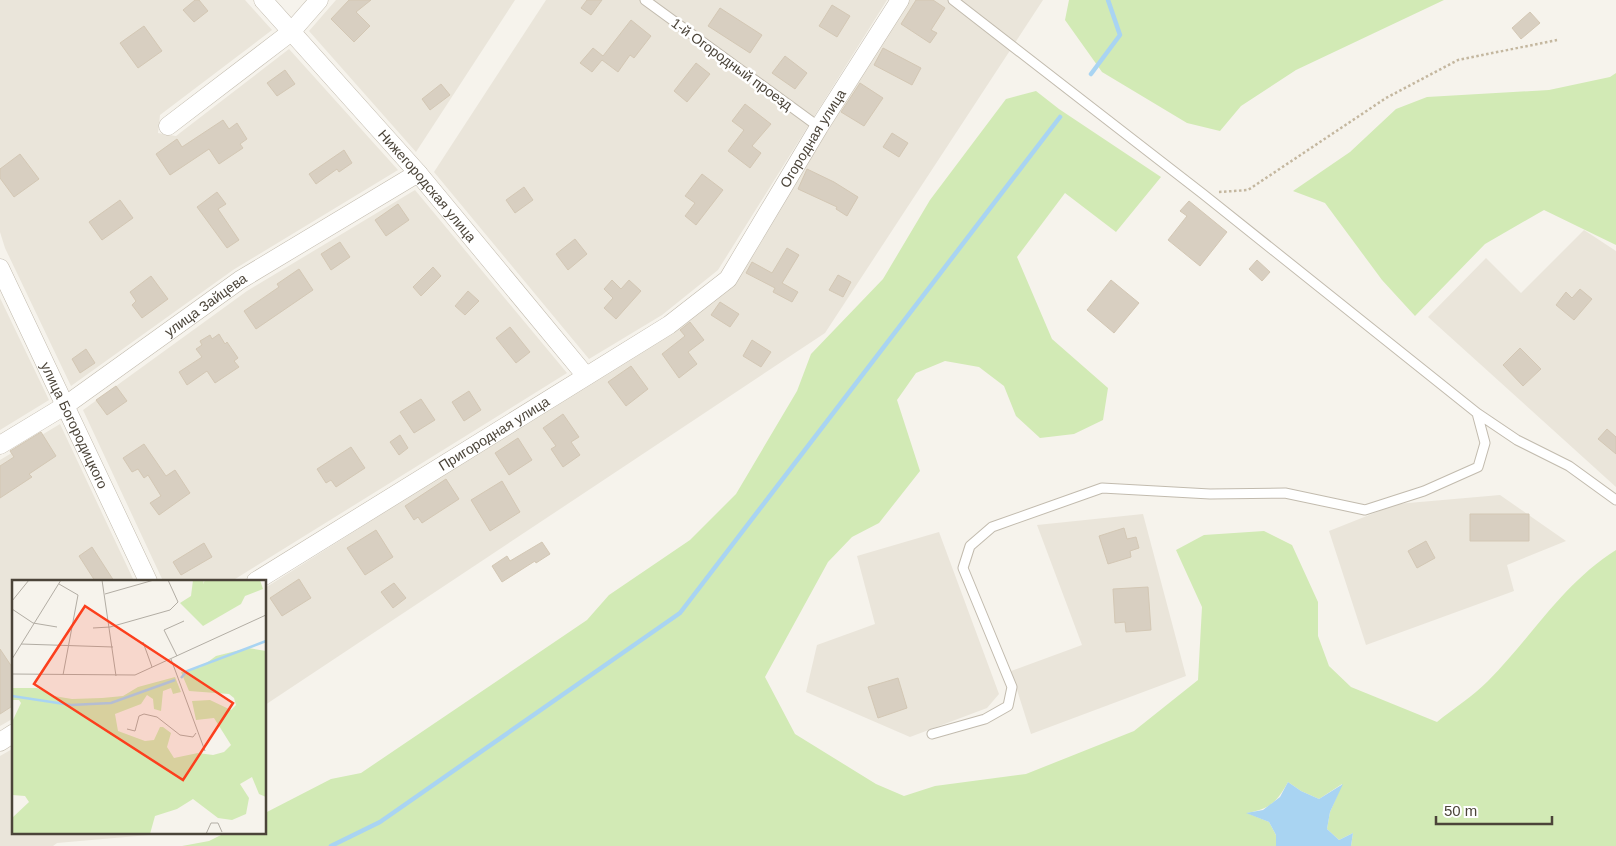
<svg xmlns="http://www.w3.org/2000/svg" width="1616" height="846" font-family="Arial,sans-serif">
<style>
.residential{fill:#eae5da}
.green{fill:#d2eab5}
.water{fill:#a9d4f2}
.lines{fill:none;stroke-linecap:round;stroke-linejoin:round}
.stream{stroke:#a9d4f2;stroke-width:4.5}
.building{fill:#d8cfc1;stroke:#d3c7b4}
.lane-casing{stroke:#c2bbae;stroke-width:11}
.street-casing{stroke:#c2bbae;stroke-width:19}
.path{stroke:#c4b79f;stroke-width:2.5;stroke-dasharray:2.5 2.5;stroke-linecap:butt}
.lane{stroke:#fff;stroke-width:9}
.street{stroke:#fff;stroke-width:18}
.labels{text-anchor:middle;stroke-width:5;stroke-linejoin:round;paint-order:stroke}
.street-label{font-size:14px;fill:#4b4439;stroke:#fff}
.inset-river{fill:none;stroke:#a9d4f2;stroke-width:2.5}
.inset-road{fill:none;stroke:#b2ada4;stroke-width:1}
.view{fill:#fc3f1d;fill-opacity:0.15;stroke:#fc3f1d;stroke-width:2.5}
.inset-edge{fill:none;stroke:#4b4439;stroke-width:2.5}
</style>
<rect width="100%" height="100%" fill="#f6f3ec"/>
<path class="residential" d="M0 0H245L272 30 160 115 158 133 176 136 289 49 398 170 233 270 71 386 5 248 0 232Z
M336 0H515L416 152 309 31Z
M546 0H887L718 270 662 315 589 359 434 172Z
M909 0H1043L825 333 265 705V588L675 328 732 284Z
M415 190 567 373 232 581H163L83 410 247 291Z
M1584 230 1616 251V487L1428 317 1486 258 1521 293Z
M0 298 49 400 0 430Z
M60 424 134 581H14V718L0 726V460Z
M1500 495 1566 541 1507 565 1514 591 1366 645 1329 531 1397 504Z
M1143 514 1186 676 1031 734 1011 671 1082 645 1037 525Z
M939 532 999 694 987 708 910 737 806 692 817 645 875 624 857 556Z
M14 748V832H183L57 843 53 846H0V756Z"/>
<path class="green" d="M1069 0H1444L1296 70 1241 106 1220 131 1187 123 1102 72 1065 20Z
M1616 73V245L1544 210 1485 244 1415 316 1382 280 1325 203 1293 191 1350 152 1396 109 1427 97 1549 90 1610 77Z
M1036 91 1059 109 1161 177 1116 232 1065 193 1017 257 1052 339 1108 388 1103 420 1074 434 1040 438 1016 416 1004 386 979 367 945 361 916 373 897 400 920 471 879 523 852 537 828 562 765 677 795 734 876 784 904 796 935 786 1026 774 1134 731 1198 680 1202 607 1176 550 1204 535 1264 531 1292 545 1318 602V636L1329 666 1351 687 1437 722C1453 709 1473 696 1488 681 1531 638 1563 583 1616 550V846H1351L1353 833 1339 840 1327 829 1330 812 1342 784 1319 799 1301 791 1288 782C1277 802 1270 809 1247 813L1269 822 1276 835V846H182L209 841 227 832H265V813L331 779 361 773 587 620 609 595 690 540 736 494 797 391 811 354 883 279 930 200 1006 99Z"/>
<path class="water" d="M1288 782 1301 791 1319 799 1343 784 1330 812 1327 829 1339 840 1353 833 1351 846H1276V835L1269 822 1246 813 1263 810 1280 797Z"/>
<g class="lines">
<path class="stream" d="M1091 74 1120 35 1108 0
M331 846 380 822 680 613 1060 117"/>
</g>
<path class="building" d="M195 0H199L208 11 194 22 183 10Z
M349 0H371L356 12 370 26 354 42 331 19Z
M587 0H602L591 15 581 8Z
M916 0H933L945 8 931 30 937 33 930 43 901 24Z
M832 5 850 16 837 37 819 26Z
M720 8 762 35 750 53 708 26Z
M1530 12 1540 23 1521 39 1512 28Z
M631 20 651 36 634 58 630 55 618 72 602 60 592 72 580 63 593 48 603 56Z
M144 26 162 51 138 68 120 43Z
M883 48 921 68 912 85 874 65Z
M785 56 807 73 795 89 772 73Z
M696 63 710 74 687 102 674 91Z
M285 70 295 84 277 96 267 83Z
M860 83 883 98 864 126 841 112Z
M441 84 450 95 430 110 422 99Z
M745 104 771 124 752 146 761 153 750 168 728 151 744 130 732 121Z
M223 120 229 129 237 123 247 139 240 144 243 148 219 164 209 149 170 175 156 154 177 139 182 147Z
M892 133 908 143 899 157 883 147Z
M344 150 352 163 339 172 337 169 316 184 309 174Z
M20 154 39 179 14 197 0 178V169Z
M807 169 834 182 858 197 847 216 836 209 837 207 798 189Z
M702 174 723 190 696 225 685 216 695 203 685 196Z
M524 187 533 200 515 213 506 200Z
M217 192 226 204 218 209 239 240 227 248 197 207Z
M120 200 133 218 102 240 89 222Z
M1189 201 1227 232 1200 266 1168 240 1187 216 1180 211Z
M398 204 409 220 386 236 375 220Z
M575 239 587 254 568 270 556 254Z
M340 242 350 257 331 270 321 254Z
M787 248 799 255 782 283 798 292 792 302 773 292 775 288 746 273 752 262 772 273Z
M1257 260 1270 272 1262 281 1249 269Z
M433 267 441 276 421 296 413 287Z
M299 269 313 290 256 329 244 311 279 287 277 284Z
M838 275 851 282 843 297 829 290Z
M151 276 168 299 142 318 132 305 136 301 130 292Z
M612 280 621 289 629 280 641 291 616 319 604 308 613 298 604 289Z
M1111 280 1139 303 1114 333 1087 310Z
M1580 289 1592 299 1574 320 1556 305 1566 292 1572 298Z
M468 291 479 301 465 315 455 306Z
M720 302 739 314 730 327 711 315Z
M690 322 704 340 688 352 697 364 679 378 662 354 685 336 680 330Z
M510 327 530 352 516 363 496 338Z
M219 334 225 344 227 342 238 358 234 361 239 367 215 383 207 371 187 385 179 372 202 357 196 349 202 345 200 341 210 335 212 339Z
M752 340 771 352 761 367 743 356Z
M1520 348 1541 369 1523 386 1503 365Z
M86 349 95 363 80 373 72 359Z
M631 366 648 389 626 406 608 382Z
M116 386 127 401 107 415 96 400Z
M469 391 481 410 464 421 452 402Z
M421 399 435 420 414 433 400 412Z
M563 414 579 437 571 442 580 455 563 467 551 449 556 446 543 428Z
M1607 429 1616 437V454L1598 439Z
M41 432 56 456 29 474 32 477 0 498V466L14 457 10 451Z
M400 435 408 448 399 455 390 442Z
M518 438 532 460 509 475 495 453Z
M144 444 166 476 175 470 190 493 159 515 150 503 161 496 148 475 144 478 138 469 132 472 123 458Z
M351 447 365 468 336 487 331 480 326 483 317 469Z
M446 479 459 499 422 523 418 517 414 520 405 506Z
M502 481 520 512 490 531 471 500Z
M1470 514H1529V541H1470Z
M1124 528 1127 539 1136 537 1139 548 1130 551 1131 557 1108 564 1099 536Z
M376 530 393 557 365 575 347 548Z
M1426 541 1435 558 1417 568 1408 551Z
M542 542 550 554 536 563 535 561 502 582 492 566 507 556 510 561Z
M204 543 212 557 181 575 173 562Z
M92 547 114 581H95L79 556Z
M299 579 311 598 282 616 270 598Z
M394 583 406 598 393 608 381 592Z
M1148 587 1151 630 1126 632 1125 622 1115 623 1113 589Z
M0 649 14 670V705L0 714Z
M898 678 907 708 878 718 868 687Z"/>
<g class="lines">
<g class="lane-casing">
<path id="lane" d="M645 0 819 127
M953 0 1203 194 1477 413 1517 440 1569 466 1616 500
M932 734 985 719 1008 706 1012 687 963 568 970 546 992 527 1102 488 1210 494 1285 493 1365 510 1424 491 1478 467 1485 443 1477 413"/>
</g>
<g class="street-casing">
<g id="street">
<path id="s1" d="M263 0 418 173 586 376"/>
<path d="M168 126 291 32 319 0"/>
<path id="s2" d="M0 268 148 581"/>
<path id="s3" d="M0 445 66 405 240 280 418 173"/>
<path id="s4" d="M256 581 669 325 728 279 819 127 900 0"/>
<path d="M0 742 14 733"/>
</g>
</g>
<path class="path" d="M1219 192 1248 190 1386 98 1458 60 1557 40"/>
<use href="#lane" class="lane"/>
<use href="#street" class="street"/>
</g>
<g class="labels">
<g class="street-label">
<text transform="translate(732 64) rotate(36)" y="5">1-й Огородный проезд</text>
<text dy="5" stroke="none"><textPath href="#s4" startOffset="725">Огородная улица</textPath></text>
<text dy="5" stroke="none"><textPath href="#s1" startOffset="248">Нижегородская улица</textPath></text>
<text dy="5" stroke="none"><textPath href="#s3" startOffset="249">улица Зайцева</textPath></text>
<text dy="5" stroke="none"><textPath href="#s2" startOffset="174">улица Богородицкого</textPath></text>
<text dy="5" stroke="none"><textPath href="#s4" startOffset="280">Пригородная улица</textPath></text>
</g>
</g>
<g transform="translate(12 580)">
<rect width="254" height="254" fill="#f6f3ec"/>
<path d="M181 0H192L191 4 193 0H248L251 9 233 16 229 24 191 46 168 23 179 16ZM236 68 254 71V217L247 214 240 197 228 204 237 218 234 234 220 240 206 238 181 219 165 229 143 236 138 254H0V238L17 222 13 216 0 215V142L9 123 7 120H0V108H25L42 116 60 119 90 118 111 116 126 107 163 97 169 112 161 114 159 108 151 111 149 131 142 129 141 119 135 115 129 124 103 134 106 151 133 161 142 160 148 147H151L159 153 155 167 162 178 186 173 201 175 212 172 219 165 202 138 184 140 180 121 198 120 219 130 224 125 222 118 217 114 177 111 169 92 189 87 204 76Z" fill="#d2eab5"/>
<path class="inset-river" d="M169 98 175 91 254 61M0 116 59 125 99 123 163 100"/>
<path class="inset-road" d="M90 0 104 96M47 4 66 15 51 95M93 14 142 0M0 21 17 0M0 29 21 43 45 47M81 48 98 47 158 30 166 22 156 0M131 62 140 87M9 64 101 67M165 76 152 50 172 41M0 79 49 0M159 79 193 171M0 94 123 95 254 35M115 149 123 151 127 136 132 134 145 137 168 155 181 157 184 153M194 254 199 243H206L210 252"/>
<path class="view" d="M73 26 221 123 171 200 22 104Z"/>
<rect width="254" height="254" class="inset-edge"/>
</g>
<path d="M1436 816v8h116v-8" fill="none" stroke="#4b4439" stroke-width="2.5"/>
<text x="1444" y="816" font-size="15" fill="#4b4439" stroke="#ffffff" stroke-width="4" paint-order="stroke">50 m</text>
</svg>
